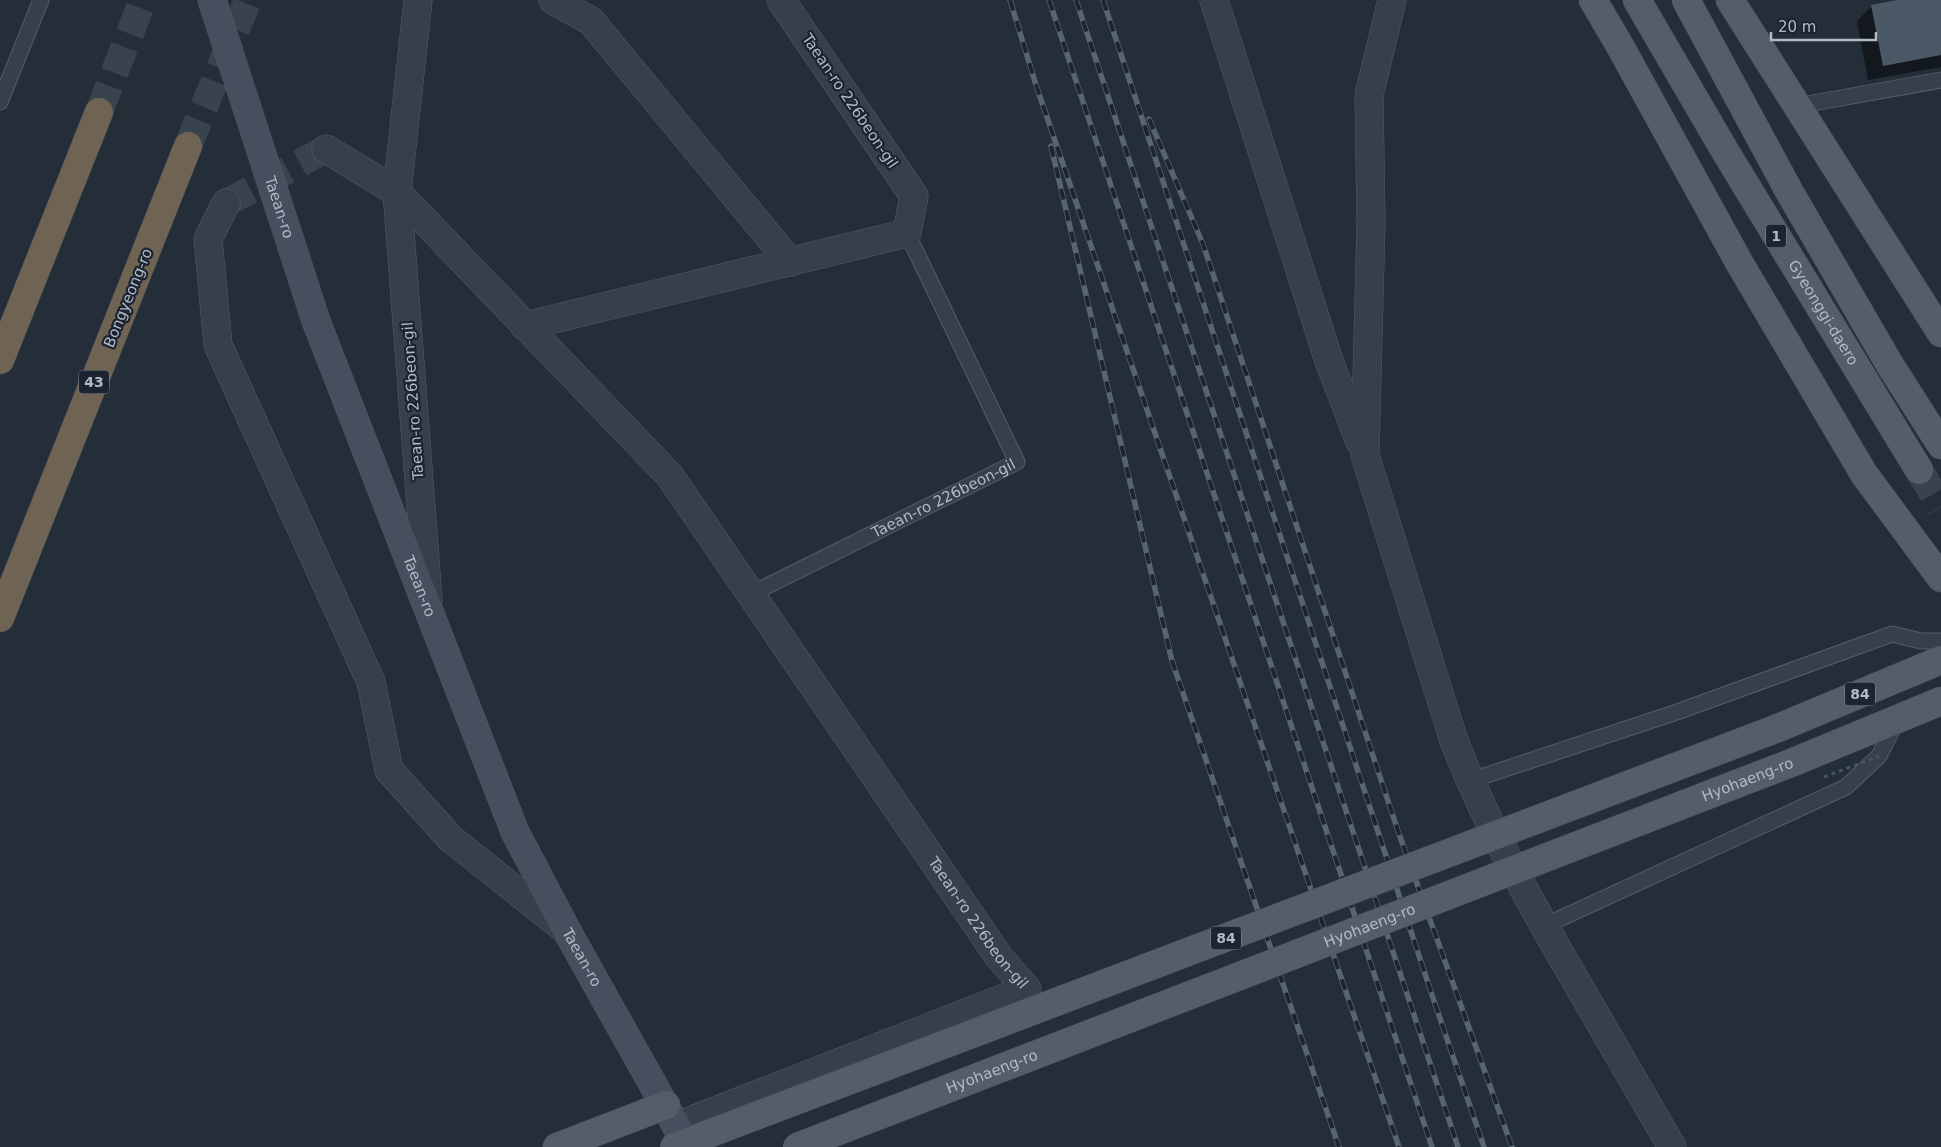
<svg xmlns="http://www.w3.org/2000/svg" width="1941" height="1147" font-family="'DejaVu Sans',sans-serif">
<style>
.shadow{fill:#0007}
.building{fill:#4b5865}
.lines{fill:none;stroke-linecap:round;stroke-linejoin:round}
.street-tunnel{stroke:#38434e;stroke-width:28;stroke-dasharray:28 14;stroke-linecap:butt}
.primary-tunnel{stroke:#38434e;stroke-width:28;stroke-dasharray:28 14;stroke-linecap:butt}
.highway-tunnel{stroke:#38434e;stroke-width:28;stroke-dasharray:28 14;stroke-linecap:butt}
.lane-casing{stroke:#545d68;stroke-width:17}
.street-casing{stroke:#545d68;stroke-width:29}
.secondary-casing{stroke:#545d68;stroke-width:29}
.primary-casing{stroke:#434b56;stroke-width:29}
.highway-casing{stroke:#414a55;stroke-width:29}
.lane{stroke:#363f4a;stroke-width:15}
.street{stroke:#363f4a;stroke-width:28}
.secondary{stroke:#454f5d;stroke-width:28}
.primary{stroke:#545e6a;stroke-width:28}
.highway{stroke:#6f6354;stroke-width:28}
.rail-casing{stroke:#596471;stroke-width:5.5}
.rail{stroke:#1c242f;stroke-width:4;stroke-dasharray:11;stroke-linecap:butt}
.primary-bridge-casing{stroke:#434b56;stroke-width:29;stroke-linecap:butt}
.path-bridge{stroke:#44585a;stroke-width:3;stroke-dasharray:4 4;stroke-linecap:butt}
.primary-bridge{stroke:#545e6a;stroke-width:28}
.labels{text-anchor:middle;stroke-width:4.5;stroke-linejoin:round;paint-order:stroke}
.shield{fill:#1c242f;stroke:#848d99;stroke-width:1}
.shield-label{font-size:14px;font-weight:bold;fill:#b1bac6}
.street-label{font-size:15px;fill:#b1bac6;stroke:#1c242f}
</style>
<rect width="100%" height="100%" fill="#232e39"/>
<path class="shadow" d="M1903 0H1941V67L1868 80 1857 21 1872 6Z"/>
<path class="building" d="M1897 0H1941V55L1883 66 1871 5Z"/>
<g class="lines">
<path class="street-tunnel" d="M226 203 326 149"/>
<path class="primary-tunnel" d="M1919 470 1941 507"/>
<path class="highway-tunnel" d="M99 112 143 0
M188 146 248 0"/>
<g class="lane-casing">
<g id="lane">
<path d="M0 102 41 0"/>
<path d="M1796 106 1941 80"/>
<path id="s1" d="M751 594 1017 462 907 233"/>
<path d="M1469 781 1677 712 1892 634 1921 641H1941"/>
<path d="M1544 926 1846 787 1879 756 1897 720"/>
</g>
</g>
<g class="street-casing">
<g id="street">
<path d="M553 0 591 21 790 262"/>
<path d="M1214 0 1329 361 1360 442"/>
<path d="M1392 0 1369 95 1371 222 1365 455 1453 738C1485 821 1528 899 1573 976 1606 1033 1639 1090 1672 1147"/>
<path d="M326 149 397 192 418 0"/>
<path d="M226 203 208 239 218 345 371 682 389 770 451 839 567 931"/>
<path d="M525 326 907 233 914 196 781 0"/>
<path id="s2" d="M428 599 397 192 670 476 999 957 1027 989 677 1126"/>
</g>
</g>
<g class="secondary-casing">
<g id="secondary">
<path id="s3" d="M212 0 316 321 515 832 567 931 688 1147"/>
</g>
</g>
<g class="primary-casing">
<g id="primary">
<path d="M1593 0 1620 46 1740 264 1864 474 1941 578"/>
<path id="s4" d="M1637 0 1725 151 1919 470"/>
<path d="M1686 0 1789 191 1890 365 1941 445"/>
<path d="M1730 0 1941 333"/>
<path d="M1778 728 1941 660"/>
<path d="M1796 761 1941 701"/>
<path d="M557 1147 666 1105"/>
</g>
</g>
<g class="highway-casing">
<path id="highway" d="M0 360 99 112
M0 618 188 146"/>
</g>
<use href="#lane" class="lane"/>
<use href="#street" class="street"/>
<use href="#secondary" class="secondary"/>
<use href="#primary" class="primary"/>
<use href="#highway" class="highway"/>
<g class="rail-casing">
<path id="rail" d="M1010 0 1036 85 1399 1147
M1049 0 1432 1147
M1076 0 1458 1147
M1103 0 1433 998 1484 1147
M1149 119 1203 244 1398 831 1512 1147
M1051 146 1172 661 1339 1147"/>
</g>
<use href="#rail" class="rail"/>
<g class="primary-bridge-casing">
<g id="primary-bridge">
<path d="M674 1147 1778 728"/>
<path id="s5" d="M797 1147 1796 761"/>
</g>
</g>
<path class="path-bridge" d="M1824 777 1879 756"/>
<use href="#primary-bridge" class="primary-bridge"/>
</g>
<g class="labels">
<g class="shield">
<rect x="1766" y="224.5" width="20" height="23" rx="4"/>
<rect x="79" y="370.5" width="30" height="23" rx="4"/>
<rect x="1845" y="682.5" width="30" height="23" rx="4"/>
<rect x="1211" y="926.5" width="30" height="23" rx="4"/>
</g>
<g class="shield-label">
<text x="1776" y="241">1</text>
<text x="94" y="387">43</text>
<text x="1860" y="699">84</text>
<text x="1226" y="943">84</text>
</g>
<g class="street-label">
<text transform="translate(850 101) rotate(56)" y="5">Taean-ro 226beon-gil</text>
<text dy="5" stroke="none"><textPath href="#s3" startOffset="218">Taean-ro</textPath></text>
<text transform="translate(128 298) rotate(-68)" y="5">Bongyeong-ro</text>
<text dy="5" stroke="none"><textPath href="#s4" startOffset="364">Gyeonggi-daero</textPath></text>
<text transform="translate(413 401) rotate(-94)" y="5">Taean-ro 226beon-gil</text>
<text dy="5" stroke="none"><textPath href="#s1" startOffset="215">Taean-ro 226beon-gil</textPath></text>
<text dy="5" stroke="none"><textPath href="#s3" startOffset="622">Taean-ro</textPath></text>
<text dy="5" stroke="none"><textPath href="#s5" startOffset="1019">Hyohaeng-ro</textPath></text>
<text dy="5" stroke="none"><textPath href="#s2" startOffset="1345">Taean-ro 226beon-gil</textPath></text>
<text dy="5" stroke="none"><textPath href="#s5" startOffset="614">Hyohaeng-ro</textPath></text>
<text dy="5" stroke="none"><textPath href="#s3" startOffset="1028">Taean-ro</textPath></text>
<text dy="5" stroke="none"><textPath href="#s5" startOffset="209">Hyohaeng-ro</textPath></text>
</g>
</g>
<path d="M1771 32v8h105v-8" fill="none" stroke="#b1bac6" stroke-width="2.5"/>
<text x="1778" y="32" font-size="15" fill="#b1bac6" stroke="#1c242f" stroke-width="4" paint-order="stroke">20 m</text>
</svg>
